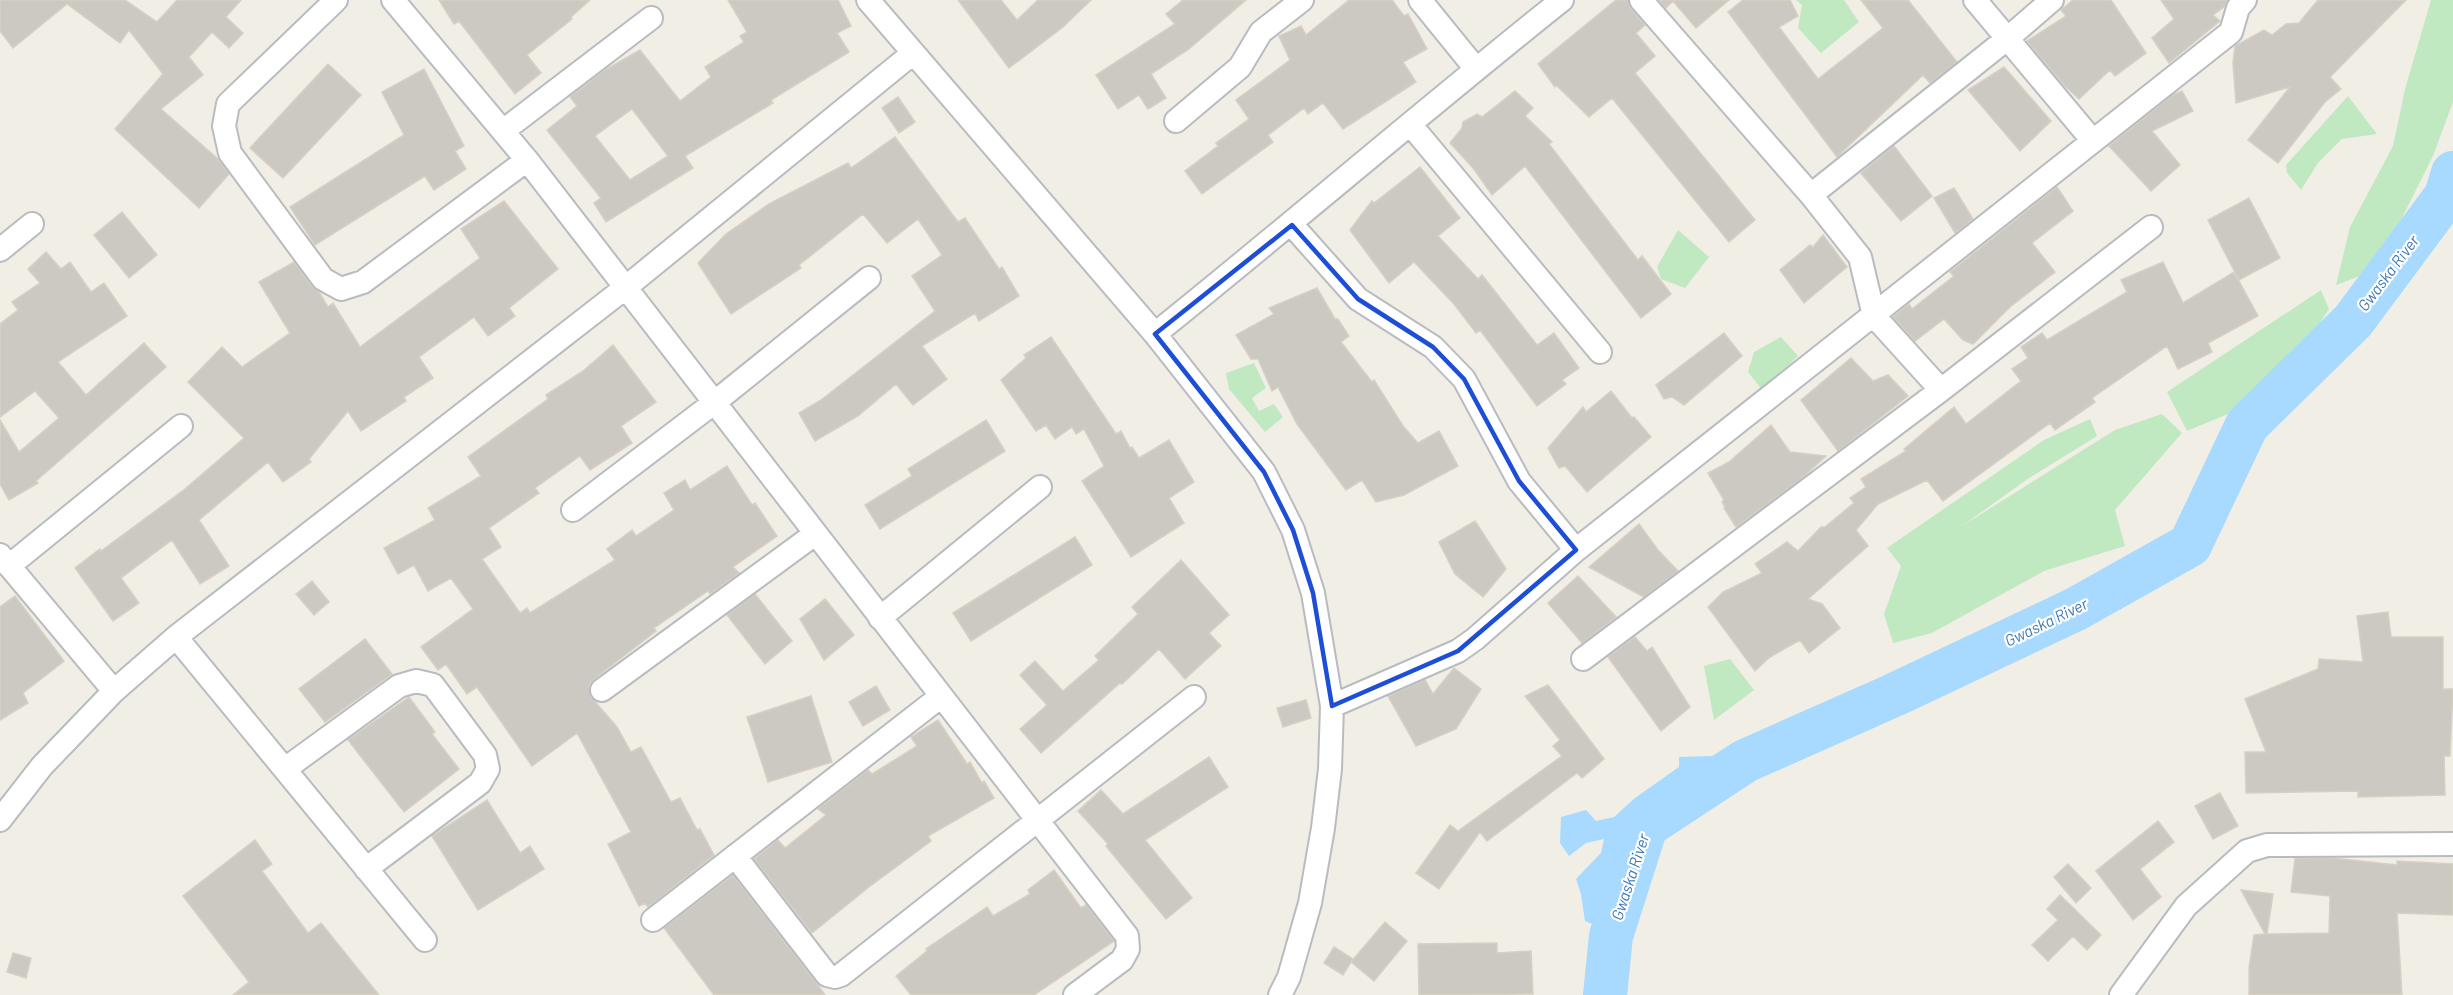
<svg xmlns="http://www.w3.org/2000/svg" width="2453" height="995" font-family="Barlow,sans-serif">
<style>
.green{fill:#c1e9c1}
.water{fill:#a8d9ff}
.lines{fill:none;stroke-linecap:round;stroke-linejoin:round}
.river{stroke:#a8d9ff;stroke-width:44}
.building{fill:#ccc9c3;stroke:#d6d0c4;stroke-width:1.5;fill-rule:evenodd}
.minor-casing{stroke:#b8bcc0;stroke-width:26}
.minor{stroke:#fff;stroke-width:22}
.marked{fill:none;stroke:#1d4ed8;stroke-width:4.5;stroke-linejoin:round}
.labels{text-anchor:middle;stroke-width:4.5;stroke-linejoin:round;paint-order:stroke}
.water-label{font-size:16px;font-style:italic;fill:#3d79b8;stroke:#fff}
</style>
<rect width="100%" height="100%" fill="#f1eee6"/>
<path class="green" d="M1796 0H1844L1859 22 1821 53 1798 28 1802 5Z
M2431 0H2453V102L2433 156 2376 270 2336 285 2350 227 2393 146 2405 89Z
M2348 96 2377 134 2342 139 2318 163 2301 190 2287 173 2286 165Z
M1678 230 1709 257 1685 288 1661 279 1657 267Z
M2321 290 2329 309 2308 341 2228 414 2187 431 2167 392Z
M1781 337 1798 356 1763 391 1748 372 1754 352Z
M1254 363 1266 388 1252 398 1259 411 1274 404 1283 417 1265 432 1229 389 1226 373Z
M2162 414 2182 433 2115 510 2125 546 2044 571 1932 633 1893 643 1884 614 1901 566 1887 548 2044 440 2090 419 2097 436 2029 478 1962 526 2115 430Z
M1730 659 1754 690 1714 720 1704 666Z"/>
<path class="water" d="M1712 756 1723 768 1639 824 1608 931 1585 921 1581 894 1576 879 1601 853 1604 839 1586 843 1569 856 1560 843 1561 817 1586 810 1596 821 1614 817 1635 798 1679 767V757Z"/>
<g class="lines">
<path class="river" d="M1605 995 1611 936 1646 826 1745 761 1894 695 2076 609 2190 545 2247 425 2353 321 2446 196 2453 173"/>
</g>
<path class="building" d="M0 0H125L157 22 177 0H241L226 17 243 33 229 48 212 32 189 57 203 75 161 109 218 159 229 174 199 208 115 129 163 74 129 30 120 43 67 4 13 48 0 31Z
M439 0H590L571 17 572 19 527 55 541 73 515 94 459 21 454 24Z
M728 0H838L851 26 837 33 849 52 771 100 773 103 685 156 693 168 606 222 594 203 601 198 547 130 577 106 570 97 605 70 640 50 680 101 711 77 705 67 744 42 740 36 747 32ZM632 109 668 156 630 180 595 136Z
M958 0H1001L1017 20 1038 0H1091L1063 27 1009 68Z
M1183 0H1246L1189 49 1151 74 1166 98 1148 109 1139 95 1118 109 1096 75 1175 24 1166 14Z
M1349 0H1392L1404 16 1408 14 1427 49 1403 62 1416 82 1343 129 1323 103 1308 114 1304 108 1268 135 1273 142 1202 194 1185 171 1218 146 1216 143 1249 119 1236 100 1290 60 1279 36 1301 26 1306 35Z
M1616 0H1628L1630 8 1645 25 1636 33 1655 56 1635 73 1755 220 1729 242 1612 98 1589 117 1556 85 1555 87 1538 64Z
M1659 0H1729L1696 28 1673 1 1666 8Z
M1743 0H1790L1798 16 1779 27 1818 79 1883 28 1861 0H1908L1957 62 1930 83 1923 75 1837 157 1728 12Z
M2073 0H2111L2146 53 2115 76 2110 70 2079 99 2064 85 2027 41 2066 16 2061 10Z
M2161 0H2227L2224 7 2213 15 2220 21 2169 63 2152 38 2174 19Z
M2318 0H2406L2330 77 2341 89 2325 102 2278 163 2248 140 2290 87 2236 103 2233 63 2235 46 2264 30 2272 35 2286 24 2299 23Z
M328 64 361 95 283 178 250 148Z
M2004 67 2051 121 2020 151 1968 90Z
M424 69 464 146 455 151 466 169 434 190 425 176 315 245 290 207 404 135 382 92Z
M1515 91 1533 108 1525 116 1552 142 1549 144 1638 260 1642 256 1671 294 1641 318 1525 166 1492 195 1473 168 1450 143 1462 128 1463 122 1477 114 1482 117Z
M2182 91 2193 111 2152 131 2180 165 2151 191 2109 146 2171 96Z
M898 97 915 122 899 133 882 108Z
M895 137 958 222 965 218 999 269 1002 267 1019 296 979 321 975 313 922 346 947 379 913 405 896 384 858 416 815 441 799 413 821 400 935 311 912 276 942 255 918 219 887 243 863 214 799 265 801 268 731 314 698 263 726 234 769 204 848 163 851 168Z
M1894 146 1932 196 1901 221 1861 173Z
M1420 167 1460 218 1438 236 1478 279 1482 275 1537 345 1554 333 1579 368 1562 380 1566 384 1537 406 1480 330 1476 333 1454 304 1414 262 1389 283 1350 230 1372 201 1374 203Z
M2057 187 2073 211 2032 243 2055 272 2010 307 1973 344 1963 340 1944 319 1915 341 1893 317 1909 304 1912 309 1954 276 1950 272Z
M1954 188 1973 219 1955 233 1934 198Z
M2249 198 2280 258 2239 280 2208 220Z
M504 201 558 269 509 308 515 316 488 336 474 317 419 357 433 378 404 397 406 401 361 431 348 411 309 459 311 462 283 482 268 462 199 520 229 566 200 584 172 540 121 578 139 603 113 621 75 568 100 549 101 551 185 489 244 438 188 382 222 347 242 367 290 333 259 282 294 262 312 287 319 292 328 307 333 303 360 347 480 258 461 229Z
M122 212 157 255 129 278 94 235Z
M1823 235 1847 267 1804 303 1780 270 1810 245 1813 247Z
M46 252 61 269 70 262 91 292 104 283 127 316 58 362 86 395 144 343 166 367 36 481 38 483 9 500 0 484V420L19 452 59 418 35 391 0 417V324L18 310 12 302 40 283 28 269Z
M2163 262 2183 303 2234 272 2258 316 2208 343 2212 352 2178 369 2167 346 2092 398 2095 402 2055 430 2050 423 1943 501 1927 480 1878 504 1856 530 1868 546 1808 599 1822 604 1840 628 1809 653 1800 640 1770 657 1755 671 1708 607 1723 592 1762 573 1755 564 1787 542 1798 551 1821 527H1825L1854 503 1850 498 1866 487 1861 479 1906 451 1904 449 1954 407 1966 424 2021 381 2012 369 2028 358 2021 347 2042 333 2047 340 2127 292 2121 280Z
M1317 288 1335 319H1338L1349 336 1341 342 1372 382 1374 380 1403 426 1418 443 1439 431 1458 466 1404 495 1376 502 1362 480 1346 490 1297 424 1278 387 1272 391 1258 359H1251L1236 335 1274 314 1269 308Z
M1724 333 1742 356 1684 405 1672 397 1664 399 1656 385Z
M1051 337 1116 434 1121 431 1130 448 1132 447 1139 458 1169 440 1194 482 1169 498 1184 523 1131 557 1082 481 1104 466 1084 429 1076 434 1072 427 1055 439 1046 425 1036 431 1001 380 1026 358 1024 355Z
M613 345 656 402 621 426 632 443 590 470 580 456 535 488 539 493 489 528 501 547 482 559 520 613 527 608 530 613 615 560 607 549 632 530 636 536 674 510 664 493 685 480 690 490 727 466 752 505 755 503 777 536 733 567 739 573 710 594 708 591 654 628 656 631 594 679 589 685 591 697 617 727 631 752 641 747 671 802 680 798 697 830 700 829 714 855 648 907 645 903 639 906 608 844 631 832 577 733 532 766 477 687 467 694 446 664 438 670 421 647 473 609 451 578 428 591 414 565 398 574 384 548 435 520 428 508 481 476 468 457 548 399 546 395 583 371Z
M1851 358 1873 381 1888 375 1908 396 1838 451 1801 400Z
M1611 391 1632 418 1634 417 1651 437 1587 492 1565 466 1559 468 1548 448 1583 407 1586 412Z
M986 420 1005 451 880 529 865 505 912 476 908 469Z
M1771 425 1790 452 1826 456 1801 479 1736 527 1724 508 1725 507 1722 502 1724 500 1708 473 1729 462Z
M1475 521 1506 569 1483 597 1455 574 1439 542Z
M1639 524 1658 550 1678 571 1644 597 1589 567Z
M1075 537 1092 565 971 641 953 613Z
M1181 560 1229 615 1209 633 1221 646 1185 679 1159 649 1122 684 1120 683 1041 753 1020 729 1047 705 1020 675 1035 661 1063 691 1099 660 1095 656 1138 614 1132 607Z
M1578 576 1616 617 1582 643 1548 603Z
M312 581 329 602 314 615 296 594Z
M755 594 792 641 765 664 727 615Z
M15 596 64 661 23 693 28 703 0 720V607Z
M825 599 854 635 824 660 800 619Z
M2388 612 2391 637H2443V689H2453L2450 756H2444L2445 795 2358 797V791L2246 793 2245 752H2266L2245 699 2318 669 2319 659 2363 662 2357 616Z
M1635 637 1647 651 1652 647 1690 707 1661 731 1608 657Z
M365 639 392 674 325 722 299 689Z
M1454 668 1481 689 1456 729 1416 746 1388 696 1425 680 1433 694Z
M1548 685 1604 759 1582 778 1577 773 1487 841 1480 832 1439 889 1416 873 1450 825 1458 831 1562 756 1553 746 1560 740 1525 696Z
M876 686 890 710 863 726 849 702Z
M811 696 832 762 768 782 747 717Z
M409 697 435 732 432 734 459 769 404 812 348 740Z
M1306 700 1311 718 1283 727 1277 708Z
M938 720 967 764 970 762 982 783 984 781 994 798 928 836 931 841 869 887 812 933 754 859 778 840 785 848 826 815 818 809 868 770 872 774 917 746 911 737Z
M1209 757 1228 787 1145 840 1192 898 1166 919 1106 846 1108 844 1078 811 1101 790 1123 814Z
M2220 793 2238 826 2213 839 2195 806Z
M487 800 520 853 530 846 544 869 478 910 432 836Z
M2158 821 2174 842 2140 869 2161 897 2133 920 2096 871Z
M255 840 272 864 262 871 308 933 321 923 379 995H233L249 982 183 896Z
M2295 858H2333L2397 865V861L2453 864V915L2397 913 2402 995H2249V968L2254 935 2265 934 2241 890 2273 894 2267 934 2329 933 2330 896 2291 892Z
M2068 864 2091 888 2076 903 2054 877Z
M1054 870 1081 908 1086 905 1114 941 1034 995H911L896 976 927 951 926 949 987 907 993 916 1030 894 1028 890Z
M733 875 817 984 825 995H714L664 928Z
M2060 895 2101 935 2087 950 2073 936 2048 961 2032 945 2058 920 2047 909Z
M1385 922 1407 941 1374 981 1351 962Z
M1497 943V953L1531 951 1533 994 1419 995 1418 944Z
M1334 947 1353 959 1343 975 1324 963Z
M13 953 31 958 26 978 7 972Z"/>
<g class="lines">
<g class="minor-casing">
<path id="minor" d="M336 0 228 104 224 126 230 153 323 279 341 289 363 282 527 160
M393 0 527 160 1127 936 1128 949 1122 960 1075 995
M868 0 1155 334 1264 472 1293 530 1313 593 1332 706 1330 769 1323 828 1310 903 1289 977 1280 995
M1420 0 1476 69
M1641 0 1811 195 1860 257 1874 316 1941 390
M1975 0 2093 141
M1176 121 1240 67 1261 32 1302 0
M1410 124 1600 352
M503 131 651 18
M1811 195 2008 38 2052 0
M1292 225 1358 299 1433 347 1464 379 1519 481 1576 550
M0 250 32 224
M1155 334C1292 224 1425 109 1562 0
M573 510 715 402 869 278
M0 555 114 691
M9 566 181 426
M880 618 1040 487
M176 637 425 940
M1583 659 1941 390 2151 227
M602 690 815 534
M1332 706 1458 651 1475 639 1576 550 2231 32 2238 8 2245 0
M285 769 399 686 416 681 433 685 485 755 488 769 480 783 366 869
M0 820 42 766 114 691 176 637 625 288 912 54
M735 856 827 975 835 977 841 975 1194 697
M653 920 940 697
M2121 995 2186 906 2247 851 2267 845 2453 844"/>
</g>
<use href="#minor" class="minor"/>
</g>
<path class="marked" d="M1292 225 1358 299 1433 347 1464 379 1519 481 1576 550 1458 651 1332 706 1313 593 1293 530 1264 472 1155 334Z"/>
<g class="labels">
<g class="water-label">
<text transform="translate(2388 273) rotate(-53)" y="6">Gwaska River</text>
<text transform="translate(2046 622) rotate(-26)" y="6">Gwaska River</text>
<text transform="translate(1630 877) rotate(-72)" y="6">Gwaska River</text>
</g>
</g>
</svg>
